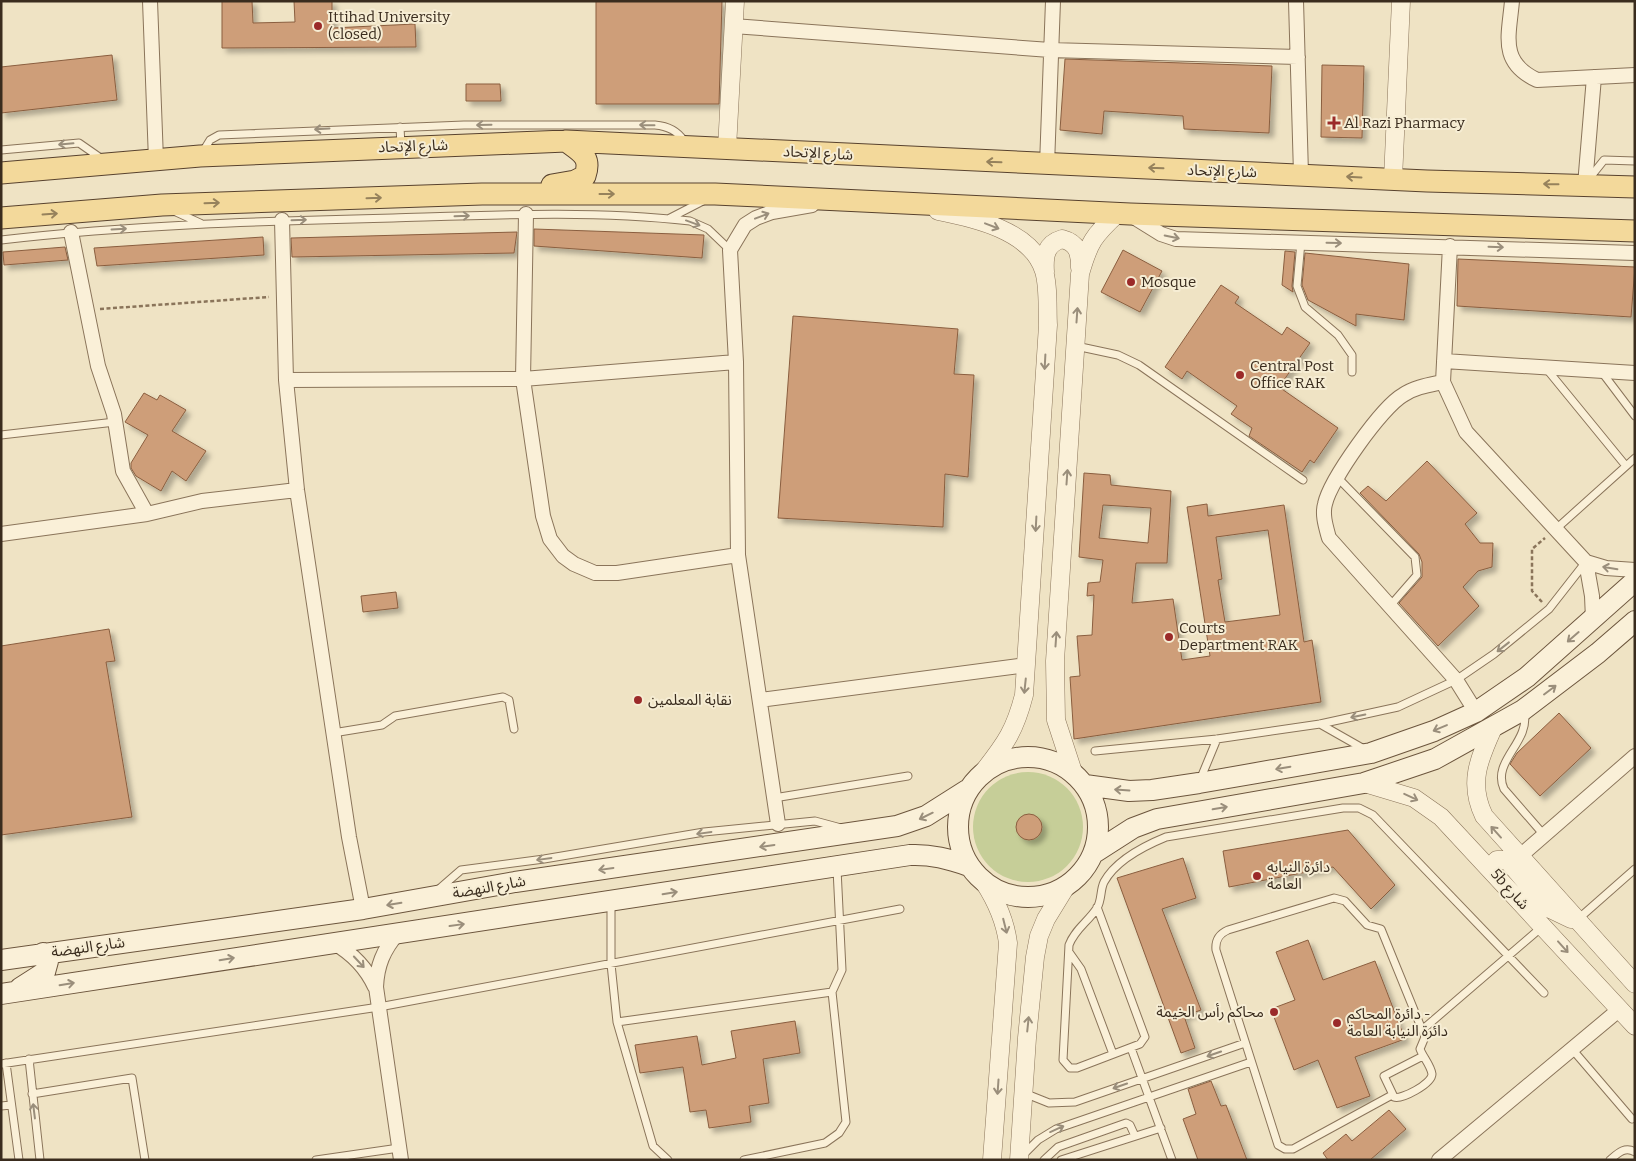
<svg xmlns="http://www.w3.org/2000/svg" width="1636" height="1161" font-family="Bitter,'Noto Sans Arabic',serif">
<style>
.green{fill:#c6ce98}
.building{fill:#ce9e79;stroke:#8a5e3f;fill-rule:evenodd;filter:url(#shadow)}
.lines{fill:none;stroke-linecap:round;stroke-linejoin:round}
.service-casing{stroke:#8a745a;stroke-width:9}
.minor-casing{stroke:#8a745a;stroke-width:16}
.tertiary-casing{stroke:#8a745a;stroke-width:19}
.secondary-casing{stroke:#6c553d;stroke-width:22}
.primary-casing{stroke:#58422e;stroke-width:23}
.path{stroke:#8a745a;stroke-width:2.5;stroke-dasharray:4 2.5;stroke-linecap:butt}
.service{stroke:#faf0d8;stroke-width:7}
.minor{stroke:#faf0d8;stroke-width:14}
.tertiary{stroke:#faf0d8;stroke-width:18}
.secondary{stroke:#faf0d8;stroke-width:20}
.primary{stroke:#f3d99b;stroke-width:21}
.oneway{stroke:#9a8e7b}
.oneway2{stroke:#96825c}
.poi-dot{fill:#9b2a29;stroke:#f6edd4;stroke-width:2}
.labels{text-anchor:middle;stroke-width:4;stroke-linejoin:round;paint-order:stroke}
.poi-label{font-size:15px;fill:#3a2c1e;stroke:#f6edd4;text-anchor:start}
.street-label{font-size:15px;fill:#3a2c1e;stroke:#f6edd4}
</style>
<defs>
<filter id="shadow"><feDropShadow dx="4.5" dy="4.5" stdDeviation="2.5" flood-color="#0004"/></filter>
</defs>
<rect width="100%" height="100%" fill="#efe3c4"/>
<path class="green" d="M973 827a55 55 0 1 1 110 0a55 55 0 1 1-110 0Z"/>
<path class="building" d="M222 1H252L253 23 295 22 294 1H332V28L415 24 416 47 222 48Z
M596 1H722L719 104H596Z
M112 55 117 100 1 113V67Z
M1065 59 1272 66 1269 133 1184 129 1183 116 1104 111 1102 134 1060 130Z
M1322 65 1364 66 1362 138 1321 137Z
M466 84H500L501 101H466Z
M534 229 704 235 702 258 534 246Z
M517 232 514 253 292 257 291 238Z
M263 237 264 255 97 266 94 248Z
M65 247 68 260 4 265 3 252Z
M1123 250 1162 271 1140 312 1101 292Z
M1285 251 1295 252 1292 286 1293 292 1282 285Z
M1305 253 1409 264 1404 320 1356 314V326L1308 300 1302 285Z
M1458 259 1635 267 1631 317 1457 306Z
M1221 285 1239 297 1235 303 1282 335 1287 327 1310 343 1279 387 1338 428 1314 463 1310 460 1302 472 1249 436 1252 428 1231 414 1237 406 1187 371 1182 379 1165 367Z
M793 316 958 329 954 374 974 375 968 477 945 474 943 527 778 518Z
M144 393 157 400 160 395 186 410 172 431 206 451 186 481 172 471 161 491 136 476 131 468V463L148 435 125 422Z
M1427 461 1477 513 1465 524 1480 543H1493L1492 567 1478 571 1463 587 1479 606 1438 646 1399 603 1422 577V562L1419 554 1360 493 1368 486 1386 501Z
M1084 473 1110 475 1111 485 1171 491 1167 563H1136L1132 603 1173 599 1182 660 1210 656 1187 507 1207 504 1208 516 1284 505 1304 642 1312 640 1321 702 1074 739 1070 677 1080 676 1077 636 1092 635 1094 595 1087 596 1088 583 1100 582 1103 560 1079 557ZM1103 505 1151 508 1148 543 1099 538ZM1268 530 1280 615 1225 622 1218 580 1222 579 1216 537Z
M396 592 398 608 363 612 361 596Z
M109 629 115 661 106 662 132 817 1 835V646Z
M1559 713 1591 748 1540 796 1510 764 1517 753Z
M1016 827a13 13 0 1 1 26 0a13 13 0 1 1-26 0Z
M1348 830 1395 885 1371 909 1333 867 1229 887 1223 851Z
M1183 858 1196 898 1162 909 1201 1010 1184 1016 1195 1048 1181 1053 1117 878Z
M1308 940 1323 980 1375 961 1405 1039 1355 1057 1370 1096 1337 1108 1318 1060 1294 1070 1271 1009 1295 1000 1276 952Z
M795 1021 800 1053 763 1059 769 1103 749 1106 751 1122 709 1128 706 1110 690 1112 683 1067 640 1073 635 1045 697 1036 702 1065 736 1058 731 1031Z
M1211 1081 1221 1106 1226 1105 1247 1160H1198L1183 1119 1196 1114 1188 1089Z
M1389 1110 1406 1129 1370 1160H1328L1323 1153 1346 1134 1352 1141Z"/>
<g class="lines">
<g class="service-casing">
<path id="service" d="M400 127 401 146
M1 150 79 143 102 159
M202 153 210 140 219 135 464 125H655C667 126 677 130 684 141
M1588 180 1604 160 1635 161
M176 212 200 223
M670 218 703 201
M1 240C131 225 262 221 393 218 491 215 592 210 690 221L708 229 730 250
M1301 242 1297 286 1305 307 1338 335 1352 355V372
M1076 346 1118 355 1139 365 1303 480
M1545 367 1626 466
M1601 371 1635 416
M1 435 115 422
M1338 478 1415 557 1417 575 1390 606
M1556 529 1635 458
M1524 712C1531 742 1491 761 1504 789L1544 835
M1320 724 1364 749
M333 733 382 725 395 716 503 697 509 700 514 729
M1095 751 1217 739 1320 724 1398 707 1456 680 1494 654 1549 609 1585 563
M1200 780 1217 739
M774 798 908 776
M438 890 461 870 544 859 704 832 815 821 841 828
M611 902V964L617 1022 653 1146 668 1160
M1097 907 1145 1037 1140 1044 1077 1068H1070L1063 1060 1069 945C1075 929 1088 922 1097 908 1102 900 1100 890 1104 882 1116 860 1144 846 1166 837L1343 808H1359L1373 815 1544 993
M1577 920 1635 869
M1069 952 1081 969 1113 1054
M617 1022 832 992
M1422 1030 1543 926
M1131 1048 1172 1160
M1572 1049 1632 1119
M29 1059 40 1160
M6 1063 19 1160
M1 1064 379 1007 900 909
M1024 1093 1049 1103 1075 1102 1245 1043
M32 1094 132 1078 145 1160
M1392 1095 1293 1149H1285L1278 1145 1216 950C1215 940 1219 934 1228 930L1334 898 1345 901 1367 925 1381 929 1425 1037 1420 1049C1423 1057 1431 1066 1432 1074 1432 1084 1401 1100 1394 1097L1384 1076 1423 1056
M1 1106 11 1105
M1023 1155 1038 1140 1056 1129 1251 1062
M316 1160 399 1148
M744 1160 825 1143 839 1133 846 1122 832 992 842 970 837 869
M1044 1160 1058 1147 1126 1123 1130 1125 1135 1136
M1061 1160 1161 1128
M1610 1160C1618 1153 1625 1146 1635 1152"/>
</g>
<g class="minor-casing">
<path id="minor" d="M150 1 156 160
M1296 1 1301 174
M1512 1C1509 36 1499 62 1537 80L1635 75
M733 26 1050 50 1298 57
M1047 165 1053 1
M1585 185 1594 77
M526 214 523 379 543 516 550 539 563 556 574 564 595 573H617L738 555
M1132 216 1161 234 1176 239 1635 253
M282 220 286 380 297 490 349 837 363 909
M71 232 98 366 114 414 123 471 147 514
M1450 246 1443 382 1466 432 1586 562 1592 596 1593 619
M1444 361 1635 373
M286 380 523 379 736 362
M1443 382C1429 385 1415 387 1403 395 1382 407 1330 480 1325 504 1322 515 1326 527 1329 538L1456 680 1476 712
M1 534 147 514 202 501 297 490
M1586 562 1606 568 1635 570
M760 700 1027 665
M778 824 738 555 736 362 730 250 745 225 756 218 772 212 812 205
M1519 857 1635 756
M398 933C383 950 377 966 376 987L401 1160
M334 943C353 954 366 967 375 987
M1439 1160 1620 1009"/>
</g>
<g class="tertiary-casing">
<path id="tertiary" d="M727 148 735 1
M1393 179 1401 1
M938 211C974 218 1032 231 1044 271 1049 287 1047 309 1048 325L1024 695C1015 730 1006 743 984 771
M1045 272C1044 257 1045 244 1062 239 1078 243 1080 253 1080 268
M1493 728C1479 759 1468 783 1484 816L1635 984
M1073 772 1056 720 1055 661 1080 274C1089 242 1094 235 1118 213
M1364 783 1414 798 1441 817 1635 1026
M1490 868 1497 860H1507L1548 908 1571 919
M984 882C997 902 1005 920 1008 943L992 1160
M1019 1160 1027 1038 1035 957 1039 936 1046 919 1065 888"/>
</g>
<g class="secondary-casing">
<path id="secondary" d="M958 827a70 70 0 1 1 140 0a70 70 0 1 1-140 0Z
M1085 785 1129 791 1152 790 1199 783 1371 753 1434 731 1476 712 1527 677 1635 581
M1094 853 1133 828 1157 819 1364 783 1435 759 1523 710 1598 653 1635 621
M1 960 363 909 515 882 897 826 926 816 967 790
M20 988 45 972 48 961 43 953
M1 994 910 855C931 854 949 859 969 866"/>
</g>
<g class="primary-casing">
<path id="primary" d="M1 173 200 156 566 141 1427 181 1635 187
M552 185 575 181 585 176C592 156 580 152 566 141
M1 218 162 205 482 194H715L1130 214 1635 231"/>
</g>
<path class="path" d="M100 309 269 297
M1542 602 1532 591V549L1545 538"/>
<use href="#service" class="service"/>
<use href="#minor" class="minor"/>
<use href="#tertiary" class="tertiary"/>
<use href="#secondary" class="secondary"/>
<use href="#primary" class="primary"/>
</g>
<defs><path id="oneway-shaft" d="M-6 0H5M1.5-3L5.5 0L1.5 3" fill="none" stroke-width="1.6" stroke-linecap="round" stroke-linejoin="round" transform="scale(1.25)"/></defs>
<g class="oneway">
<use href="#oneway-shaft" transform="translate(484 125) rotate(179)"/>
<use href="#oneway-shaft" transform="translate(647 125) rotate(-179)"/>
<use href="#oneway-shaft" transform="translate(322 129) rotate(177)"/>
<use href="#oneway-shaft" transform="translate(66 144) rotate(175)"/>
<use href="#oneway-shaft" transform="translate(462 216) rotate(-2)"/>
<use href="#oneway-shaft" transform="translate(762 216) rotate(-21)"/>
<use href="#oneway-shaft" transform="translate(299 220) rotate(-2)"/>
<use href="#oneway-shaft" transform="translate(693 223) rotate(20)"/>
<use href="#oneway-shaft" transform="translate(992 226) rotate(21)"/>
<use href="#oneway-shaft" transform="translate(119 229) rotate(-3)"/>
<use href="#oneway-shaft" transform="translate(1172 237) rotate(12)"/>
<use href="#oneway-shaft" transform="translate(1334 243) rotate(1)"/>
<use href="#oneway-shaft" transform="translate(1496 247) rotate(2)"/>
<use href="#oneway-shaft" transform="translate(1077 315) rotate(-86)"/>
<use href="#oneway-shaft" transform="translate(1045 362) rotate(93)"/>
<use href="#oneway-shaft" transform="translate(1067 477) rotate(-86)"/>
<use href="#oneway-shaft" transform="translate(1036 524) rotate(93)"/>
<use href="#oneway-shaft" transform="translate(1610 568) rotate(-171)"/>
<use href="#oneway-shaft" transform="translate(1573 637) rotate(139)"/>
<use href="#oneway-shaft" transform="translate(1056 639) rotate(-86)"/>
<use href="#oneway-shaft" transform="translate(1503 647) rotate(142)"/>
<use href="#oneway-shaft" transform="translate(1025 686) rotate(96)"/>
<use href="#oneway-shaft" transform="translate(1550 690) rotate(-37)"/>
<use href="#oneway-shaft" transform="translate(1358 716) rotate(168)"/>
<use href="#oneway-shaft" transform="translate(1440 728) rotate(157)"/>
<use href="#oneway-shaft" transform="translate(1283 768) rotate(170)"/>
<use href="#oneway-shaft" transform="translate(1122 790) rotate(-176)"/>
<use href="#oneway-shaft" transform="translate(1411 797) rotate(25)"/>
<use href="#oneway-shaft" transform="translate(1220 808) rotate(-10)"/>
<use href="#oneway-shaft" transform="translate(926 816) rotate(154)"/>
<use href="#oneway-shaft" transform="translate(1496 832) rotate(-132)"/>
<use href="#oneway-shaft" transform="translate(704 833) rotate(172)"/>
<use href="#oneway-shaft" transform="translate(767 846) rotate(172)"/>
<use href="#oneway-shaft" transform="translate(544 859) rotate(172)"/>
<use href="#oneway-shaft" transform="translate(606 869) rotate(172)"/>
<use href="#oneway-shaft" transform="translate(670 893) rotate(-9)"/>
<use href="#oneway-shaft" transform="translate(394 904) rotate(171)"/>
<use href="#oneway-shaft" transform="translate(457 925) rotate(-8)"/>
<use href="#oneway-shaft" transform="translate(1005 926) rotate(76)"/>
<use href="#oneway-shaft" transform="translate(1563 947) rotate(48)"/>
<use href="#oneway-shaft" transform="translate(227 959) rotate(-9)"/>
<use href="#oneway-shaft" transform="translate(359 962) rotate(47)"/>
<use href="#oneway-shaft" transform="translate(67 984) rotate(-9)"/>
<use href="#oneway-shaft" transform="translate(1028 1024) rotate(-84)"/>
<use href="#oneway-shaft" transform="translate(1214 1054) rotate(161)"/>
<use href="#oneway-shaft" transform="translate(1120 1086) rotate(161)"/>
<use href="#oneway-shaft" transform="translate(998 1087) rotate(94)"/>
<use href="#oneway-shaft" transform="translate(34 1111) rotate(-97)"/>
<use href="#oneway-shaft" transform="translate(1057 1129) rotate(-24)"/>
</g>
<g class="oneway2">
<use href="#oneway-shaft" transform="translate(994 162) rotate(-178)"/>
<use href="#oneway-shaft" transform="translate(1156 168) rotate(-178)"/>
<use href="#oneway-shaft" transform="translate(1354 177) rotate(-177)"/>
<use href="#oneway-shaft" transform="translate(1551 184) rotate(-179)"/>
<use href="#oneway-shaft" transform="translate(607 194)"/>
<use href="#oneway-shaft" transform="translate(374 198) rotate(-2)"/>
<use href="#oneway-shaft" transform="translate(212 203) rotate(-2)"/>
<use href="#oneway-shaft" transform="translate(50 214) rotate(-4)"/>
</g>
<g class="poi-dot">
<circle cx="318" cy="26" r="5"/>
<path d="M1331.5 115.5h5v5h5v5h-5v5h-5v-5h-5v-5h5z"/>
<circle cx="1131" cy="282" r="5"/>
<circle cx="1240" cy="375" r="5"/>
<circle cx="1169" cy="637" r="5"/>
<circle cx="638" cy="700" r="5"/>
<circle cx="1257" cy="876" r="5"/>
<circle cx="1274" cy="1012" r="5"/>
<circle cx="1337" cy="1023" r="5"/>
</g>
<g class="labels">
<g class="poi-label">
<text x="328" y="22">Ittihad University<tspan x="328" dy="17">(closed)</tspan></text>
<text x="1344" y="128">Al Razi Pharmacy</text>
<text x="1141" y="287">Mosque</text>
<text x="1250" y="371">Central Post<tspan x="1250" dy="17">Office RAK</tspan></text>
<text x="1179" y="633">Courts<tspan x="1179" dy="17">Department RAK</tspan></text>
<text x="648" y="705">نقابة المعلمين</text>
<text x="1267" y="872">دائرة النيابه<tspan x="1267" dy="17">العامة</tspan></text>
<text x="1264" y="1017" text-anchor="end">محاكم رأس الخيمة</text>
<text x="1347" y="1019">دائرة المحاكم -<tspan x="1347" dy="17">دائرة النيابة العامة</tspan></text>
</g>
<g class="street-label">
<text transform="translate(413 146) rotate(-2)" y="5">شارع الإتحاد</text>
<text transform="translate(818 153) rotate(3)" y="5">شارع الإتحاد</text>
<text transform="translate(1222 171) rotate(2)" y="5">شارع الإتحاد</text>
<text transform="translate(489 887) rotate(-10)" y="5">شارع النهضة</text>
<text transform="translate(1510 889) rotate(48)" y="5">5b شارع</text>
<text transform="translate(88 947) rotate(-8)" y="5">شارع النهضة</text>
</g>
</g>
<rect width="1636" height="1161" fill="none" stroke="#3a2c1e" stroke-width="5"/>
</svg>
